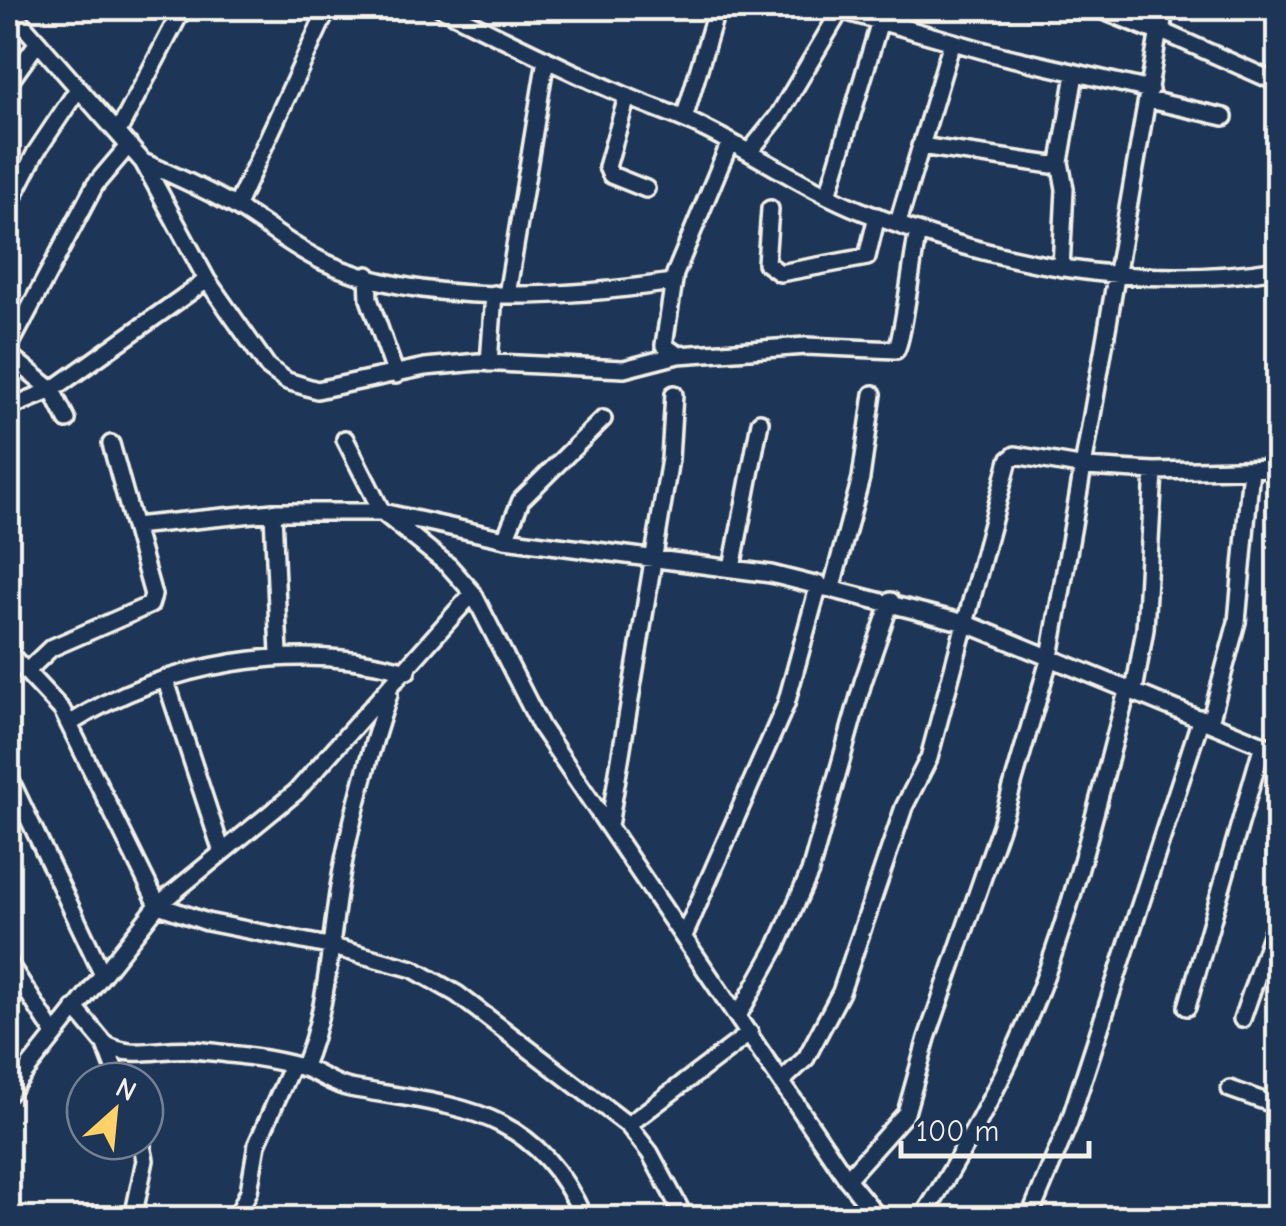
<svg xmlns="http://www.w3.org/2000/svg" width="1286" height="1226" font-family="'Comic Neue',sans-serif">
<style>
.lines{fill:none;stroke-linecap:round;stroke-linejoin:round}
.street-casing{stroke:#f4f1e8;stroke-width:22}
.secondary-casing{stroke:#f4f1e8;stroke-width:28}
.street{stroke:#1d3557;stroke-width:15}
.secondary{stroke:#1d3557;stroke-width:20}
</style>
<rect width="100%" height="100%" fill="#1d3557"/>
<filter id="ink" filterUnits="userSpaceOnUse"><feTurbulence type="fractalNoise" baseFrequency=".01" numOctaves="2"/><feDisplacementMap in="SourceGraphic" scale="20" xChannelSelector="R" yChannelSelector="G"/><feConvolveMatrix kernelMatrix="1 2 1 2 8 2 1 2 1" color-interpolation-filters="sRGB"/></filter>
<g filter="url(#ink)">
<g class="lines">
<g class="street-casing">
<path id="street" d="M8 8 143 162 207 280 268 367 287 381 317 390 425 367 478 362 624 369 678 355
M441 8C502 38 563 69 626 96 651 107 678 115 703 128 757 154 808 190 864 212 997 264 1136 292 1278 269
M1276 8 1278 9
M840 10 1003 56 1150 90
M8 84 38 42
M627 97 607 167 611 175 646 189
M1149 100 1224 117
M684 119 717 8
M118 132 183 8
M730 142 675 274 664 345 678 355 806 346 896 350C903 340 913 253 918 231
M920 146 1052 165 1060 162 1075 74
M750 151 778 116 842 8
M143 162C174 175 204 189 233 205 264 223 291 247 324 262 423 307 567 298 672 282
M1060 162 1065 189 1061 268
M828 195 880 21
M8 207 36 152 78 89
M236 207 328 8
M770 209 766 263 780 273 867 257 877 216
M898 223 952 42
M368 275 369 299 396 375
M507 295 546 59
M8 349 95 185 129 145
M8 354 52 390 67 420
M489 363 494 294
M8 408 52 390 207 280
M345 439 382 512 449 566 473 593 541 727 847 1179 879 1218
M273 512 279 654
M134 526 273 512H382L505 539 771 574 965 623 1278 751
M505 539 521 500 603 419
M732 568 760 422
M832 587 861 478 873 394
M8 652 62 710 158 905 207 922 333 947 413 969 457 994 628 1125 650 1153 685 1218
M28 670 51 648 150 605 153 595 111 444
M166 681 222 852
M1134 691 1145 629 1154 471
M1210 722 1237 622 1251 469
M69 724C167 662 295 640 407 671
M8 775 102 973
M609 826 670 459 674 394
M684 936 786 704 819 584
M8 962 54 1033
M1187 1007 1263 744
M75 1008 105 1044 119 1081
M738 1016 777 946 810 872 863 682 891 601
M1242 1019 1278 915
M105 1044C133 1061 163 1046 194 1050 230 1054 266 1057 301 1067 318 1072 333 1085 350 1088 457 1107 534 1106 584 1218
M303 1068C328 1009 329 949 339 887 350 821 368 758 389 694
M782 1081 806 1058 841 992 904 807 929 758 1009 460 1015 455 1085 467 1154 471 1278 468
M1230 1089 1278 1106
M8 1094 158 905 296 792 473 593
M628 1125 750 1033
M847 1179 906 1113 927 1038 1001 825 1050 657 1159 30 1278 83
M133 1218 145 1160 141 1141
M236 1218 249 1191 257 1144 292 1065
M922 1218C960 1158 994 1097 1023 1031 1071 923 1097 802 1128 688
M1029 1218 1069 1123 1201 718"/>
</g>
<g class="secondary-casing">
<path id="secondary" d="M1104 8 1159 30 1162 8"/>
</g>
<use href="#street" class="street"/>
<use href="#secondary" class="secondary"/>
</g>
</g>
<rect width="1286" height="1226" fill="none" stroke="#1d3557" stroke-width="40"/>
<rect x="20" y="20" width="1246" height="1186" fill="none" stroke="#f4f1e8" stroke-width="4" filter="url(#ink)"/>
<g transform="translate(115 1111) rotate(27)"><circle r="48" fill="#1d3557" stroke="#738091" stroke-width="2.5"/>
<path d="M0-8L18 38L0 25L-18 38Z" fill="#ffd166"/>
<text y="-15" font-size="28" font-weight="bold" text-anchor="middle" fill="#f4f1e8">N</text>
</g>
<path d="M901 1141v15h188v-15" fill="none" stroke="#f4f1e8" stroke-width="5"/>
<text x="916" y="1141" font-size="30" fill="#f4f1e8" stroke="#1d3557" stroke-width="8" paint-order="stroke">100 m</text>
</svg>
